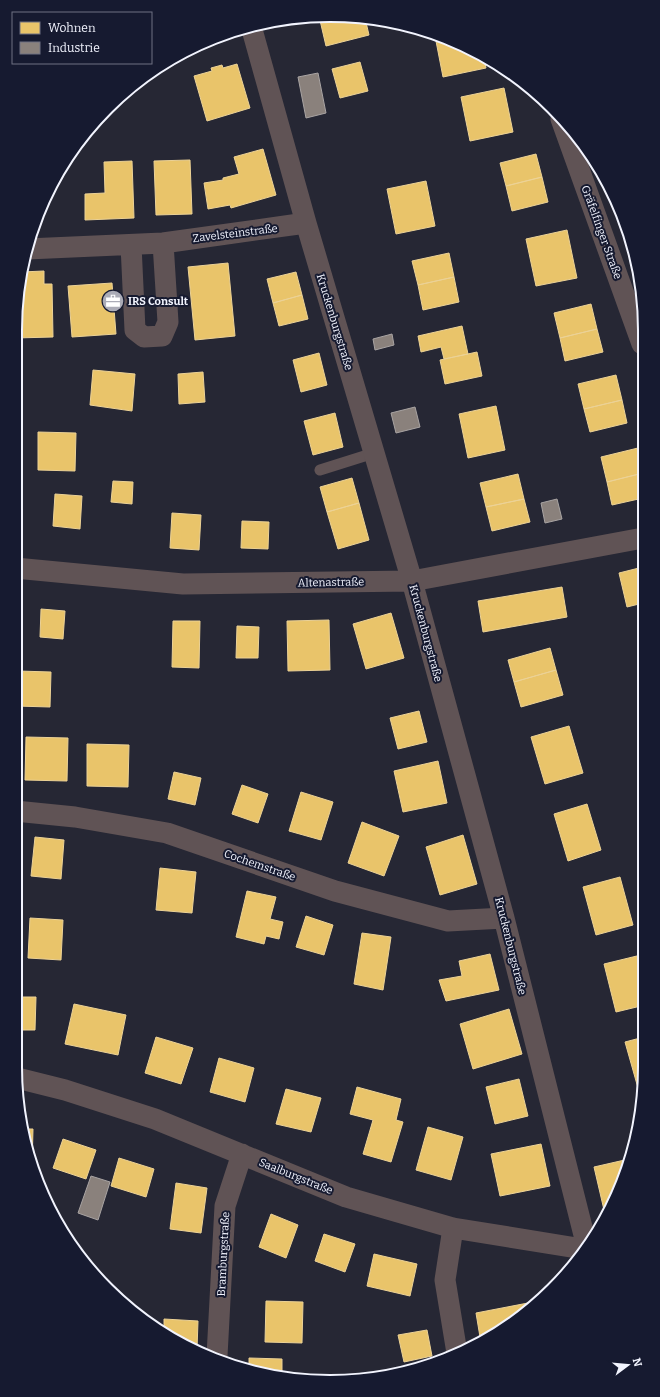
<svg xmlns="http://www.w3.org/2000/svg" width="660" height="1397" font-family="Bitter,serif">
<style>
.homes{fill:#e9c46a;stroke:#ecd296}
.industry{fill:#8a817c;stroke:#a9a4a3}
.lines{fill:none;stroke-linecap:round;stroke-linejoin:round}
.service{stroke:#605355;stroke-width:11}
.minor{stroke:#605355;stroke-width:21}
.labels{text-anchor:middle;stroke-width:4;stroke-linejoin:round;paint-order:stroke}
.street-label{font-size:11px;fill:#f2f4fe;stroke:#161a30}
.poi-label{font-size:11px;font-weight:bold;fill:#f2f4fe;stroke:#161a30;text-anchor:start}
.rim{fill:none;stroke:#f2f4fe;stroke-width:2}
</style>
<rect width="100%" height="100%" fill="#262734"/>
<path class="homes" d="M330 15 365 18 369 35 326 46 319 16Z
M226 34 227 38 194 47 210 39Z
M439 35 451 39 484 58 486 68 443 77 435 36Z
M360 62 368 91 340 98 332 69Z
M237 64 250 108 207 121 194 76 212 71 211 68 222 65 223 68Z
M504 88 513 132 470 141 461 97Z
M263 149 276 195 231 208 230 205 208 209 204 183 223 180V178L239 174 234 157Z
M536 154 542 177 506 186 500 163Z
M190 160 192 214 156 215 154 161Z
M132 161 134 218 85 220V194L105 193 104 162Z
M542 177 548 202 512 211 506 186Z
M426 181 435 226 396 234 387 189Z
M567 230 577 278 536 286 526 239Z
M449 253 454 277 418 285 412 261Z
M228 263 235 336 195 340 188 267Z
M44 271V284H52L53 337 15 338 21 272Z
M296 272 302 295 273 303 267 279Z
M454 277 459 302 423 310 418 285Z
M112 283 116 334 72 337 68 286Z
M302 295 308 319 279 326 273 303Z
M591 304 597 329 560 338 554 313Z
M462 326 468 354 444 359 441 347 421 352 418 336Z
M597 329 603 352 565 361 560 338Z
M477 352 482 376 445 384 440 360Z
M319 353 327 385 301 392 293 360Z
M93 370 135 374 132 411 90 405Z
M203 372 205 402 179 404 178 374Z
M616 375 622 400 584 409 578 384Z
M622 400 627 423 590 432 584 409Z
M496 406 505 450 468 458 459 414Z
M335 413 343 447 313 455 304 421Z
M38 432 76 433 75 471 38 470Z
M638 448 643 473 607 482 601 457Z
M643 473V498L612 505 607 482Z
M518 474 524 499 486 507 480 483Z
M352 478 359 503 327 512 320 487Z
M113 481 133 482 132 504 111 502Z
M55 494 82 496 80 529 53 526Z
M524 499 530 522 492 531 486 507Z
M359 503 369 540 338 549 327 512Z
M172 513 201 515 199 550 170 548Z
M242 521 269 522 268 549 241 548Z
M643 567V603L627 607 619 573Z
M562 587 567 617 483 632 478 601Z
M41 609 65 611 63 639 40 637Z
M391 613 404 658 366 669 353 624Z
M329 620 330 670 288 671 287 621Z
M173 621H200L199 668 172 667Z
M237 626 259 627 258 658H236Z
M550 648 556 670 514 682 508 660Z
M556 670 563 695 521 707 514 682Z
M18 671 51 672 50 707 16 706Z
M419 711 427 742 398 749 390 718Z
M569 726 583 773 545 784 531 737Z
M26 737 68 738 67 781 25 780Z
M87 744 129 745 128 787 87 786Z
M438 761 447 803 403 812 394 771Z
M174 772 201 778 195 805 168 799Z
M242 785 268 794 258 823 232 814Z
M301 792 333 802 321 840 289 831Z
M587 804 601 850 568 861 554 814Z
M362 822 399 836 384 876 348 863Z
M463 835 477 884 440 895 426 847Z
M35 837 64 840 61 879 31 876Z
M160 868 196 872 192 913 156 910Z
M620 877 633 925 596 935 583 887Z
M247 891 276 897 270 919 283 922 279 939 266 936 264 944 236 937Z
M306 916 333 925 324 955 296 947Z
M30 918 63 920 61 960 28 958Z
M362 933 391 937 383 990 354 984Z
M490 954 499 990 446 1001 439 980 462 976 459 961Z
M645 954V1005L616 1012 604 964Z
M15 997H36L35 1030H15Z
M74 1004 126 1015 118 1055 65 1044Z
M509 1009 522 1054 473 1069 460 1024Z
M156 1037 193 1048 181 1084 145 1073Z
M644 1037 645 1067 643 1086 638 1088 625 1042Z
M219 1058 254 1068 245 1102 210 1092Z
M519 1079 528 1116 495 1124 486 1087Z
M357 1087 401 1099 396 1120 403 1122 391 1162 363 1154 373 1120 350 1114Z
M286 1089 321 1098 311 1132 276 1124Z
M428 1127 463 1137 451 1180 416 1170Z
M25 1129H33L32 1167Z
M63 1139 96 1150 86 1179 53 1168Z
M541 1144 550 1186 500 1196 491 1154Z
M119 1158 154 1169 146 1197 111 1186Z
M629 1159 621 1188 608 1209 604 1210 594 1167Z
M176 1183 207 1188 201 1233 170 1229Z
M271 1214 298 1225 286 1258 259 1247Z
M324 1234 355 1244 345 1272 315 1261Z
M374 1254 417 1264 410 1296 367 1286Z
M266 1301 303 1302 302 1343 265 1342Z
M528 1303 529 1310 522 1317 493 1335 480 1337 476 1313Z
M164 1319 198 1321 197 1349 172 1340 164 1334Z
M427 1330 432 1356 404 1362 398 1335Z
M249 1358 282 1359V1376H268L249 1369Z"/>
<path class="industry" d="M318 73 326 113 306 118 298 77Z
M392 334 394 345 375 350 373 339Z
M415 407 420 427 396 433 391 413Z
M557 499 562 519 545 523 541 503Z
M91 1176 110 1182 98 1220 78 1213Z"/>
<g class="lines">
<path class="service" d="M320 470 374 453"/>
<path class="minor" d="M251 26 306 223 412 581 504 918 586 1243
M561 119 642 344
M131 245 135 330 144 337 162 336 168 322 163 243
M27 249 163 243 306 223
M15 568 183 584 412 581 643 538
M15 811 75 817 167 833 335 891 448 921 504 918
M17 1078 65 1090 155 1119 346 1197 453 1228 583 1249
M453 1228 445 1280 457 1353
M217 1356 225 1206 242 1154"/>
</g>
<defs>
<g id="office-disc" transform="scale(1.15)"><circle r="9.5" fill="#abacb7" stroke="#161a30"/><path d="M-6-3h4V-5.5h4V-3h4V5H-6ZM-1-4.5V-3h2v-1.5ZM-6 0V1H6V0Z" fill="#fff"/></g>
</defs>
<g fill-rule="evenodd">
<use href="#office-disc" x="113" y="301"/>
</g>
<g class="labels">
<g class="street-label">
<text transform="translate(602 232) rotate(70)" y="4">Gräfelfinger Straße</text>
<text transform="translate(235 233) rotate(-7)" y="4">Zavelsteinstraße</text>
<text transform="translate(335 322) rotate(73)" y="4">Kruckenburgstraße</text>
<text transform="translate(331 582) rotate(-1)" y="4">Altenastraße</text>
<text transform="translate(426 633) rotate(75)" y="4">Kruckenburgstraße</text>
<text transform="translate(260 865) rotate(19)" y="4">Cochemstraße</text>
<text transform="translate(511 946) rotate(76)" y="4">Kruckenburgstraße</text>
<text transform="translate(296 1176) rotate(22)" y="4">Saalburgstraße</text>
<text transform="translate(223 1254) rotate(-87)" y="4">Bramburgstraße</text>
</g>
<g class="poi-label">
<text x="128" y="305">IRS Consult</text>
</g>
</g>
<path d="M0 0H660V1397H0ZM330 22H330A308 308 0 0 1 638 330V1067A308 308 0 0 1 330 1375H330A308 308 0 0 1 22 1067V330A308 308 0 0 1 330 22Z" fill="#161a30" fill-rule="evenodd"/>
<path class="rim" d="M330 22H330A308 308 0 0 1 638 330V1067A308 308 0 0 1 330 1375H330A308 308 0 0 1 22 1067V330A308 308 0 0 1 330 22Z"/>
<rect x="12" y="12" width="140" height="52" fill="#161a30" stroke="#6e7182"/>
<rect x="20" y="22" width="20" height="12" fill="#e9c46a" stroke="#6e7182"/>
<text x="48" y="32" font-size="12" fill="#f2f4fe">Wohnen</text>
<rect x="20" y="42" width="20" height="12" fill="#8a817c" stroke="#6e7182"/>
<text x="48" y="52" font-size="12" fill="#f2f4fe">Industrie</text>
<g transform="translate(628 1365) rotate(74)" stroke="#161a30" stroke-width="3" paint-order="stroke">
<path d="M0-3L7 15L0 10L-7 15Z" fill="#f2f4fe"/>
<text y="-6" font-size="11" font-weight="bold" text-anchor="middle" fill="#f2f4fe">N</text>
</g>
</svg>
